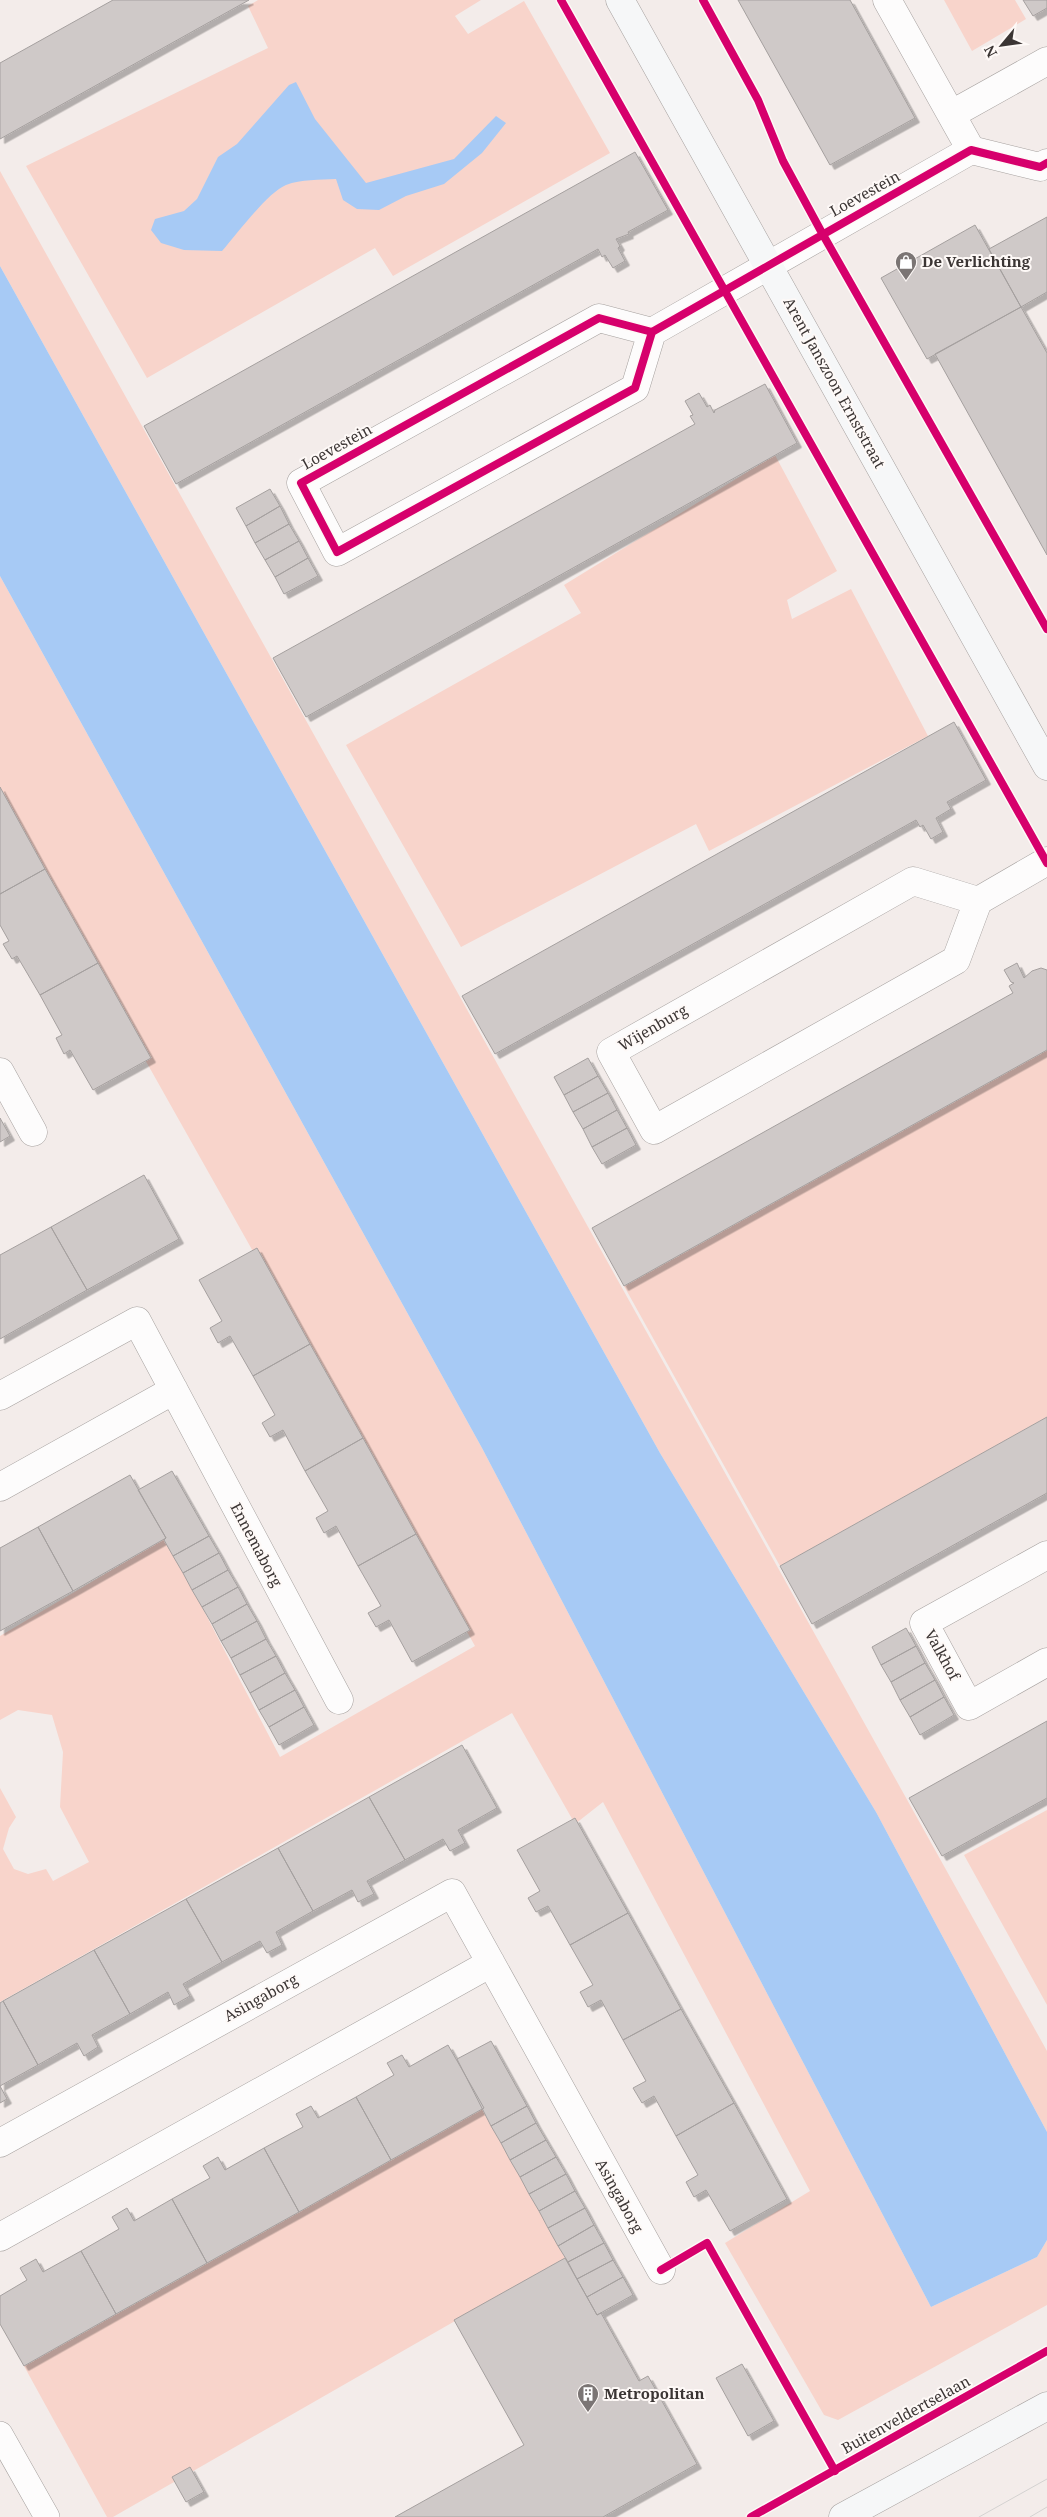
<svg xmlns="http://www.w3.org/2000/svg" width="1047" height="2517" font-family="'Noto Serif',serif">
<style>
.green{fill:#f8d4cb}
.water{fill:#a7caf5}
.building{fill:#cfc9c8;stroke:#a5a09f;filter:url(#shadow)}
.lines{fill:none;stroke-linecap:round;stroke-linejoin:round}
.lane-casing{stroke:#a6a19f;stroke-width:26}
.street-casing{stroke:#a6a19f;stroke-width:29}
.secondary-casing{stroke:#a6a19f;stroke-width:29}
.lane{stroke:#fdfcfc;stroke-width:25}
.street{stroke:#fdfcfc;stroke-width:28}
.secondary{stroke:#f6f7f8;stroke-width:28}
.tram{stroke:#d4d2d1;stroke-width:1}
.cycleway-casing{stroke:#fef9f7;stroke-width:11}
.cycleway{stroke:#d6006c;stroke-width:8}
.labels{text-anchor:middle;stroke-width:4;stroke-linejoin:round;paint-order:stroke}
.street-label{font-size:15px;fill:#3b3534;stroke:#fef9f7}
.poi-label{font-size:15px;font-weight:bold;fill:#3b3534;stroke:#fef9f7;text-anchor:start}
</style>
<defs>
<filter id="shadow"><feDropShadow dx="4.5" dy="4.5" stdDeviation="0" flood-color="#0004"/></filter>
</defs>
<rect width="100%" height="100%" fill="#f3ecea"/>
<path class="green" d="M258 0H481L455 16 468 34 524 1 610 153 393 276 375 248 147 378 26 166 268 48 248 6Z
M944 0H1015L1026 19 972 51Z
M0 171 1047 2051V2132L876 1812 660 1453 0 266Z
M775 455 837 571 787 600 792 619 851 589 928 736 709 851 696 824 461 947 346 745 581 613 564 585Z
M0 576 482 1448 931 2307 1037 2257 1047 2240V2305L838 2420 824 2415 725 2243 810 2191 603 1802 575 1824 512 1713 0 2002V1788L16 1817 9 1828 3 1849 14 1869 28 1874 46 1869 53 1881 89 1862 60 1807 63 1752 52 1715 18 1710 0 1720V1636L166 1538 280 1757 475 1646 0 802Z
M1047 1050V1417L780 1566 624 1286Z
M1047 1810V2005L964 1855Z
M484 2108 565 2258 113 2517H107L24 2366Z"/>
<path class="water" d="M296 82 315 119 366 183 454 159 496 116 506 123 482 153 444 184 406 196 379 210 357 209 343 200 336 179C320 180 301 179 286 185 268 192 236 235 222 251L184 250 161 243 151 230 155 219 184 211 197 199 218 157 237 144 289 85Z
M0 266 660 1453 876 1812 1047 2132V2240L1037 2257 931 2307 482 1448 0 576Z"/>
<path class="building" d="M113 0H249L0 139V63Z
M738 0H850L915 118 830 165Z
M1023 0H1047V8L1033 16Z
M635 152 668 210 628 232 629 234 616 239 620 246 618 248 625 261 613 268 605 255 602 257 598 249 176 484 144 426Z
M1047 217V292L1021 307 989 249Z
M975 225 1021 307 927 359 881 278Z
M1021 307 1047 353V555L935 354Z
M765 384 797 443 306 717 273 658 695 424 690 416 693 415 685 401 699 393 707 407 710 405 714 413 715 410Z
M270 489 280 506 246 526 236 508Z
M280 506 289 524 255 543 246 526Z
M289 524 299 541 265 560 255 543Z
M299 541 308 558 275 577 265 560Z
M308 558 318 576 284 594 275 577Z
M954 722 986 780 947 802 951 809 936 818 943 832 931 839 923 825 920 827 916 820 495 1054 462 996Z
M0 787 45 869 0 894Z
M45 869 98 963 40 995 17 956 12 959 3 944 9 941 0 925V894Z
M98 963 151 1058 93 1090 70 1050 64 1054 56 1038 62 1035 40 995Z
M1017 963 1024 978 1032 971 1041 968 1047 970V1050L624 1286 592 1228 1013 993 1009 986 1014 983 1011 982 1004 970Z
M588 1058 598 1076 564 1095 554 1077Z
M598 1076 608 1093 573 1112 564 1095Z
M608 1093 617 1110 583 1129 573 1112Z
M617 1110 627 1128 592 1147 583 1129Z
M0 1118 10 1136 0 1142Z
M627 1128 636 1145 602 1164 592 1147Z
M144 1175 179 1239 87 1290 51 1227Z
M51 1227 87 1290 0 1339V1255Z
M257 1248 310 1344 253 1376 230 1336 218 1343 210 1328 222 1321 199 1280Z
M310 1344 363 1438 305 1471 283 1430 270 1437 262 1423 275 1415 253 1376Z
M1047 1417V1493L812 1624 780 1566Z
M363 1438 416 1534 358 1566 336 1526 324 1533 316 1518 328 1511 305 1471Z
M172 1471 209 1536 173 1556 164 1540 166 1538 138 1490Z
M130 1475 166 1538 73 1591 38 1527Z
M38 1527 73 1591 0 1631V1548Z
M416 1534 470 1630 412 1662 389 1620 376 1627 368 1613 381 1606 358 1566Z
M209 1536 219 1553 183 1573 173 1556Z
M219 1553 228 1570 192 1590 183 1573Z
M228 1570 238 1587 202 1607 192 1590Z
M238 1587 247 1604 212 1624 202 1607Z
M247 1604 257 1621 221 1641 212 1624Z
M257 1621 266 1639 231 1658 221 1641Z
M906 1628 916 1646 881 1665 872 1647Z
M266 1639 276 1656 240 1675 231 1658Z
M916 1646 925 1663 891 1682 881 1665Z
M276 1656 285 1673 250 1693 240 1675Z
M925 1663 935 1680 900 1700 891 1682Z
M285 1673 295 1690 259 1710 250 1693Z
M935 1680 944 1697 910 1717 900 1700Z
M295 1690 304 1707 269 1727 259 1710Z
M944 1697 954 1715 920 1735 910 1717Z
M304 1707 314 1725 279 1745 269 1727Z
M1047 1721V1798L942 1856 909 1798Z
M462 1745 497 1808 458 1830 465 1843 450 1851 443 1839 405 1860 369 1797Z
M369 1797 405 1860 367 1881 374 1894 358 1902 352 1890 313 1911 278 1848Z
M575 1818 628 1913 570 1945 548 1906 536 1912 528 1898 540 1891 517 1850Z
M278 1848 313 1911 276 1932 282 1945 267 1953 260 1941 222 1962 186 1899Z
M186 1899 222 1962 183 1984 190 1996 174 2005 168 1992 130 2014 94 1950Z
M628 1913 681 2009 623 2040 601 2000 588 2007 580 1992 593 1985 570 1945Z
M94 1950 130 2014 92 2035 98 2047 84 2056 77 2043 38 2065 3 2001Z
M3 2001 38 2065 0 2086 7 2099 0 2103V2003Z
M681 2009 734 2103 676 2136 654 2096 642 2103 633 2088 646 2081 623 2040Z
M491 2041 527 2106 491 2126 457 2059Z
M448 2045 484 2108 391 2160 356 2097 394 2075 387 2063 402 2055 409 2067Z
M356 2097 391 2160 299 2212 264 2148 303 2127 296 2114 311 2106 318 2118Z
M734 2103 787 2199 730 2231 706 2190 694 2197 686 2182 698 2175 676 2136Z
M527 2106 536 2123 501 2143 491 2126Z
M536 2123 546 2140 510 2160 501 2143Z
M546 2140 556 2157 520 2177 510 2160Z
M264 2148 299 2212 207 2263 172 2199 210 2178 203 2166 218 2157 225 2170Z
M556 2157 566 2174 529 2194 520 2177Z
M566 2174 575 2191 539 2211 529 2194Z
M575 2191 585 2208 548 2228 539 2211Z
M172 2199 207 2263 116 2314 81 2251 119 2229 112 2217 127 2208 134 2221Z
M585 2208 594 2225 558 2246 548 2228Z
M594 2225 604 2243 568 2262 558 2246Z
M604 2243 613 2260 577 2279 568 2262Z
M81 2251 116 2314 24 2366 0 2324V2296L27 2280 20 2268 36 2259 43 2272Z
M565 2258 597 2315 601 2313 639 2381 648 2376 697 2464 603 2517H395L524 2445 454 2320Z
M613 2260 623 2277 587 2297 577 2279Z
M623 2277 633 2295 597 2315 587 2297Z
M742 2364 774 2421 748 2436 716 2378Z
M190 2467 204 2492 186 2502 172 2477Z"/>
<g class="lines">
<g class="lane-casing">
<path id="lane" d="M0 2434 47 2517"/>
</g>
<g class="street-casing">
<path id="street" d="M887 0 971 150
M952 114 1047 61
M652 332 635 388 337 552 301 483 599 318 652 332 971 150 1040 167 1047 163
M978 901 913 881 611 1052 654 1130 956 960 978 901 1047 861
M0 1072 33 1132
M0 1396 137 1321 339 1700
M0 1487 174 1390
M1047 1555 924 1623 969 1706 1047 1662
M0 2143 452 1893 661 2270
M0 2237 491 1963"/>
</g>
<g class="secondary-casing">
<path id="secondary" d="M620 0 1047 766
M843 2517 1047 2406"/>
</g>
<use href="#lane" class="lane"/>
<use href="#street" class="street"/>
<use href="#secondary" class="secondary"/>
<path class="tram" d="M979 2517 1047 2479
M1030 2517 1047 2507"/>
<g class="cycleway-casing">
<path id="cycleway" d="M561 0 1047 863
M703 0 758 100 783 161 822 233 1047 629
M652 332 635 388 337 552 301 483 599 318 652 332 971 150 1040 167 1047 163
M661 2270 707 2243 835 2471
M751 2517 1047 2351"/>
</g>
<use href="#cycleway" class="cycleway"/>
</g>
<defs>
<g id="shop-pin" transform="scale(1.125)"><path d="M0 17L-7.5 6A9.5 9.5 0 1 1 7.5 6Z" fill="#7b7574" stroke="#fef9f7"/><path d="M-5-2.5h2.3a2.7 3.5 0 0 1 5.4 0H5L5.5 6h-11ZM-1.5-2.5h3a1.5 2.3 0 0 0-3 0Z" fill="#fff"/></g>
<g id="building-pin" transform="scale(1.125)"><path d="M0 17L-7.5 6A9.5 9.5 0 1 1 7.5 6Z" fill="#7b7574" stroke="#fef9f7"/><path d="M-4-6H4V6H1V3H-1V6H-4ZM-2.5-4.3h1.7v1.8h-1.7ZM.8-4.3h1.7v1.8H.8ZM-2.5-1h1.7V.8h-1.7ZM.8-1h1.7V.8H.8Z" fill="#fff"/></g>
</defs>
<g fill-rule="evenodd">
<use href="#shop-pin" x="906" y="262"/>
<use href="#building-pin" x="588" y="2394"/>
</g>
<g class="labels">
<g class="street-label">
<text transform="translate(865 194) rotate(-29)" y="5">Loevestein</text>
<text transform="translate(834 383) rotate(61)" y="5">Arent Janszoon Ernststraat</text>
<text transform="translate(337 447) rotate(-29)" y="5">Loevestein</text>
<text transform="translate(653 1028) rotate(-30)" y="5">Wijenburg</text>
<text transform="translate(256 1545) rotate(62)" y="5">Ennemaborg</text>
<text transform="translate(942 1655) rotate(61)" y="5">Valkhof</text>
<text transform="translate(261 1998) rotate(-29)" y="5">Asingaborg</text>
<text transform="translate(619 2196) rotate(61)" y="5">Asingaborg</text>
<text transform="translate(906 2415) rotate(-29)" y="5">Buitenveldertselaan</text>
</g>
<g class="poi-label">
<text x="922" y="267">De Verlichting</text>
<text x="604" y="2399">Metropolitan</text>
</g>
</g>
<g transform="translate(1002 45) rotate(241)" stroke="#fef9f7" stroke-width="4" paint-order="stroke">
<path d="M0-4L9 19L0 12L-9 19Z" fill="#3b3534"/>
<text y="-8" font-size="14" font-weight="bold" text-anchor="middle" fill="#3b3534">N</text>
</g>
</svg>
